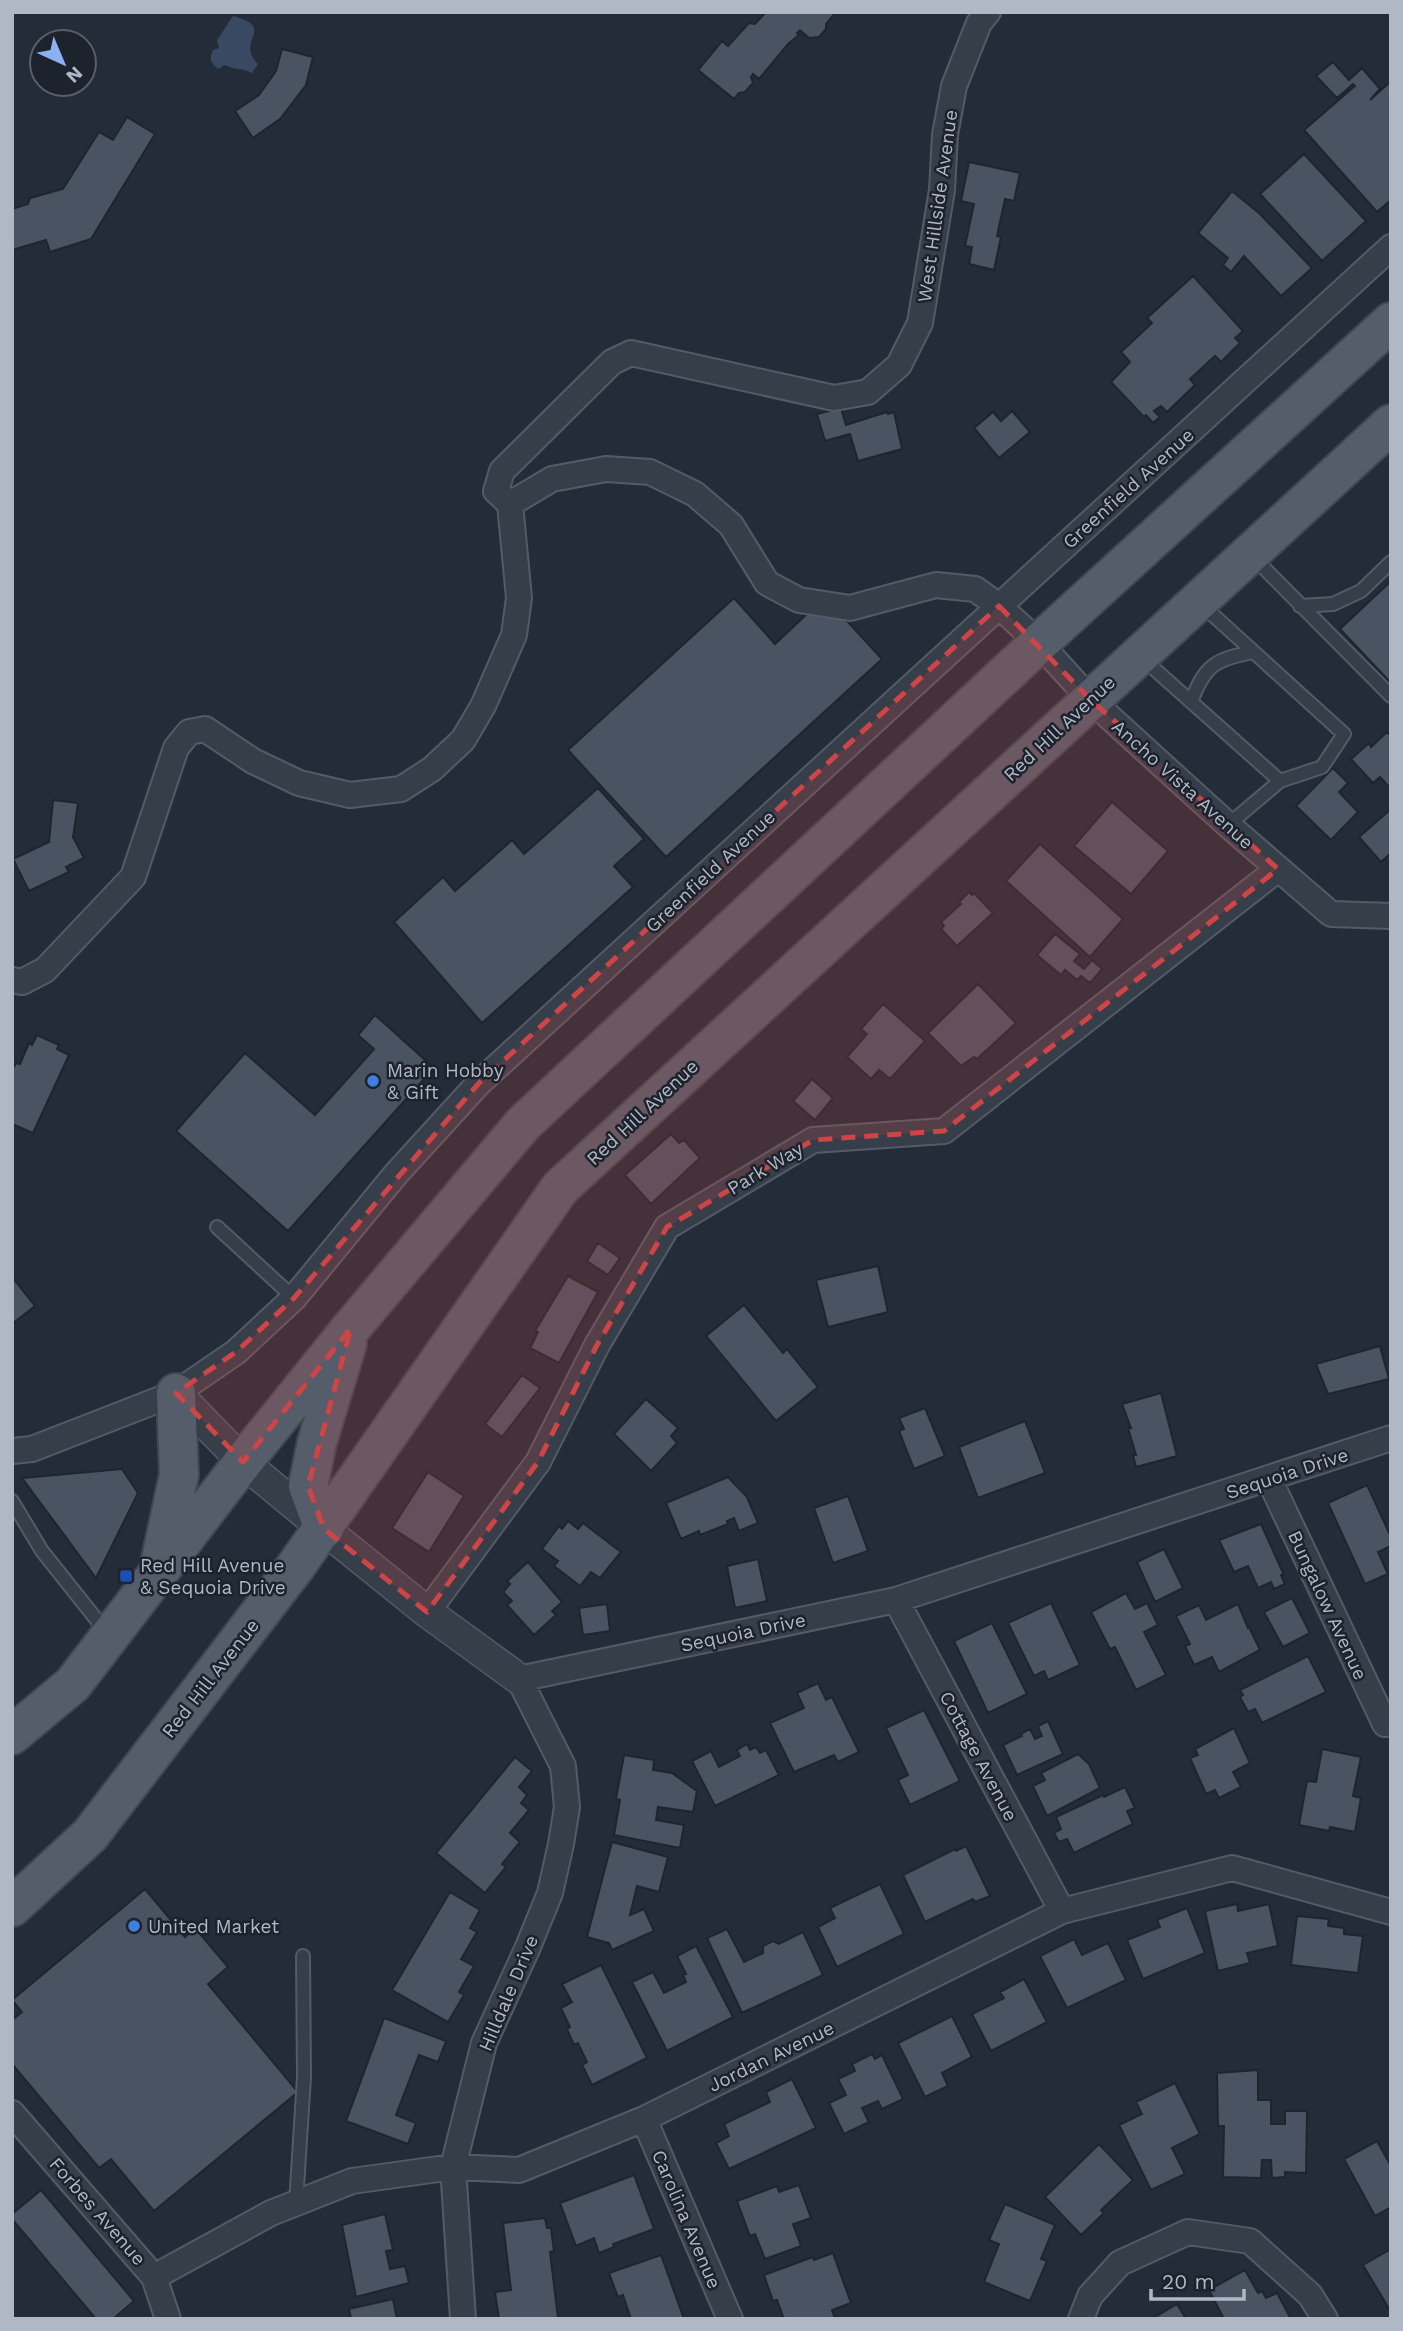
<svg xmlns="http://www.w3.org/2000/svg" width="1403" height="2331" font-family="'Work Sans',sans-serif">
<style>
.water{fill:#394961}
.building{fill:#495362;stroke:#1e252f;stroke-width:2}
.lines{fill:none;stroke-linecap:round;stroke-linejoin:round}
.service-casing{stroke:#545b66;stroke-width:16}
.minor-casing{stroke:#545b66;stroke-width:28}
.tertiary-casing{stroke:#545b66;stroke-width:33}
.primary-casing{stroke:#404752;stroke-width:42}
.service{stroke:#363e49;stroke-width:12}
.minor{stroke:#363e49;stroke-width:24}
.tertiary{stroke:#363e49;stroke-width:30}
.primary{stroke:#545d69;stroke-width:38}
.marked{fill:#cf4547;fill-opacity:0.2;stroke:#cf4547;stroke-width:5;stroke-dasharray:14 9;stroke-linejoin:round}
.shop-dot{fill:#3f7fe0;stroke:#1c232d;stroke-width:2.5}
.transit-dot{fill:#1a4fb4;stroke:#1c232d;stroke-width:2.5}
.labels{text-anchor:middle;stroke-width:5;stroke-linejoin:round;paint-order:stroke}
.street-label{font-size:19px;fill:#b1b8c5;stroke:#1c232d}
.poi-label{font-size:19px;fill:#b1b8c5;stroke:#1c232d;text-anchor:start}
</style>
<rect width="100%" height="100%" fill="#232c38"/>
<path class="water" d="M233 16C278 28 234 40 258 64L252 73C243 68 234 70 225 65L218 69C210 62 209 59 213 50L219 48 217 40Z"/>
<path class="building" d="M766 12H836L826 24V29L819 37 809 38 800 30 797 33 799 35 788 44 759 79 753 74 751 77 753 83 745 92 739 93 734 99 698 70 722 41 728 46 749 23 755 24Z
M282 49 313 57 306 85 280 119 253 138 235 111 259 95 276 71Z
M1333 62 1349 80 1362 68 1380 89 1370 100 1391 81V200L1377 212 1304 130 1355 86 1353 84 1337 98 1316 76Z
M127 117 155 134 91 239 50 252 46 240 12 250V209L28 204 30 198 63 189 99 132 113 140Z
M1304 154 1366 221 1322 261 1260 194Z
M969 162 1020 173 1014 201 1005 199 997 236 1001 237 994 270 969 264 972 247 965 246 974 204 961 201Z
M1232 191 1260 214 1312 268 1281 296 1244 256 1231 272 1223 265 1228 258 1198 233Z
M1193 276 1243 331 1235 338 1240 343 1221 362 1215 356 1190 379 1195 385 1167 412 1161 406 1154 411 1160 417 1153 423 1146 415 1144 417 1111 382 1130 362 1121 352 1152 323 1147 318Z
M841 408 846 425 887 412 888 414 894 412 902 449 858 461 850 434 825 441 817 414Z
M1012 411 1030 432 999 458 974 428 993 412 1001 421Z
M1391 581V680L1389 681 1340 629Z
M825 597 882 659 666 857 568 750 734 598 775 644Z
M1387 732 1391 736V789L1380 777 1373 783 1351 759 1369 743 1371 747Z
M1333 768 1348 783 1339 792 1358 812 1331 840 1296 806Z
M598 788 644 839 614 866 633 887 482 1023 394 922 443 877 455 891 512 840 524 854Z
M53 800 78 803 73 837 84 858 66 867 69 872 29 891 13 859 49 842Z
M1112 802 1168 851 1131 894 1074 846Z
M1391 809V853L1381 862 1359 837Z
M1040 844 1123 919 1090 957 1006 881Z
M969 892 972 895 974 893 993 913 957 946 941 929 944 926 941 922 961 904 959 902Z
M1055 934 1080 954 1074 961 1084 969 1092 960 1102 969 1090 983 1081 976 1077 980 1065 970 1061 975 1037 955Z
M978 984 1016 1023 977 1059 974 1057 961 1066 928 1033Z
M883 1004 925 1041 890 1079 879 1070 871 1079 847 1057 867 1034 861 1029Z
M375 1015 434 1068 288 1231 176 1131 245 1053 315 1115 374 1049 358 1035Z
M37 1035 59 1045 57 1049 69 1055 33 1133 12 1124V1070L16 1063 20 1064 29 1043 32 1045Z
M812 1079 833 1098 815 1120 793 1101Z
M671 1134 679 1143 684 1140 700 1158 651 1204 625 1175Z
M598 1243 620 1258 608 1275 587 1261Z
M878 1266 888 1312 828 1327 816 1280Z
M568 1276 598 1292 559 1363 530 1348 538 1332 535 1331Z
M12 1277 35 1306 12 1324Z
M744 1305 783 1353 787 1349 818 1387 776 1421 706 1336Z
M1380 1346 1389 1379 1328 1394 1316 1364Z
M522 1375 540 1388 502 1437 485 1424Z
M1161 1393 1177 1456 1136 1467 1133 1455H1136L1128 1428H1131L1122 1404Z
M646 1399 678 1428 671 1436 677 1443 651 1471 614 1434Z
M925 1408 945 1456 914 1469 899 1431 904 1429 899 1418Z
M1025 1421 1045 1473 978 1498 959 1447Z
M122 1469 138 1493 96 1578 22 1478Z
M428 1472 464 1496 429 1552 392 1528Z
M728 1477 747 1497 758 1523 739 1531 734 1518 727 1521 728 1524 700 1535 699 1531 681 1539 666 1503Z
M1367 1485 1391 1537V1546L1378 1552 1388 1574 1365 1584 1328 1503Z
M848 1496 868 1551 833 1563 814 1508Z
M568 1521 578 1529 583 1523 621 1552 600 1578 591 1572 580 1586 554 1566 558 1561 542 1549 559 1526 562 1529Z
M1261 1524 1284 1575H1281L1285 1584 1274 1589 1271 1582 1258 1588 1248 1566 1234 1572 1219 1540Z
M1164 1549 1183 1588 1155 1602 1137 1562Z
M758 1559 767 1601 735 1608 727 1566Z
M528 1562 562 1602 552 1611 556 1615 534 1635 507 1605 512 1601 503 1592 510 1584 507 1581Z
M1126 1593 1135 1609 1147 1603 1158 1625 1144 1632 1166 1675 1136 1690 1115 1647 1110 1649 1091 1612Z
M1292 1598 1310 1633 1283 1647 1264 1612Z
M1051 1603 1080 1665 1048 1680 1044 1671 1034 1676 1008 1623Z
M607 1604 610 1631 583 1635 579 1608Z
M1238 1604 1248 1628 1249 1627 1260 1650 1219 1672 1212 1657 1194 1665 1185 1646 1190 1644 1176 1616 1199 1605 1206 1620Z
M992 1623 1027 1694 988 1713 954 1641Z
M1308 1656 1326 1692 1262 1723 1255 1709 1248 1712 1240 1697 1243 1695 1240 1690Z
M818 1683 826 1700 832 1697 859 1752 838 1762 834 1755 794 1772 770 1723 804 1708 797 1693Z
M924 1710 960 1781 910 1805 898 1780 908 1775 886 1728Z
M1048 1721 1063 1754 1017 1775 1003 1745 1022 1736 1021 1734 1030 1729 1035 1739 1042 1736 1038 1726Z
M1234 1728 1250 1763 1233 1772 1241 1787 1219 1798 1215 1790 1206 1794 1190 1758 1198 1755 1195 1749Z
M747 1744 750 1750 756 1747 760 1753 766 1750 779 1775 715 1806 692 1761 711 1751 719 1767 740 1756 737 1750Z
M1322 1749 1361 1757 1353 1796 1361 1798 1355 1832 1330 1827 1329 1831 1299 1825 1307 1781 1316 1782Z
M1078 1754 1089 1764 1100 1788 1047 1816 1033 1786 1045 1780 1041 1773Z
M624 1755 654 1760 653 1770 672 1773 697 1791 693 1812 658 1807 656 1820 684 1825 680 1848 614 1835 620 1800 616 1799Z
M515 1757 532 1771 519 1787 527 1795 521 1803 529 1810 510 1833 520 1842 502 1864 506 1867 485 1893 436 1853Z
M1125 1787 1135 1808 1127 1811 1133 1824 1074 1853 1067 1839 1059 1842 1054 1833 1061 1829 1056 1817 1103 1795 1104 1797Z
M612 1842 668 1857 659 1892 637 1886 630 1915 644 1909 654 1931 612 1950 609 1943 587 1937Z
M966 1846 990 1896 975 1902 973 1899 925 1922 903 1875 955 1849 956 1851Z
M880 1884 904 1934 837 1967 818 1927 835 1918 830 1908Z
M145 1889 185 1937 195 1928 228 1967 208 1984 298 2092 154 2211 111 2159 99 2168 12 2064V2020L22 2012 12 2000Z
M450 1892 480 1910 470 1928 477 1932 461 1959 474 1966 459 1992 464 1995 448 2022 392 1990Z
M1237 1904 1238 1911 1269 1904 1278 1946 1247 1953 1250 1963 1218 1971 1205 1911Z
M1187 1908 1205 1953 1143 1979 1127 1940 1160 1927 1157 1920Z
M1297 1916 1329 1919 1328 1926 1344 1928V1934L1363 1936 1358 1973 1291 1965Z
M727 1929 744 1962 763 1953V1946L773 1941 779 1944 803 1932 823 1975 742 2013 707 1938Z
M1074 1939 1082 1955 1108 1943 1126 1980 1067 2008 1040 1956Z
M696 1946 733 2017 667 2051 632 1982 653 1972 664 1993 686 1982 683 1975 686 1974 677 1956Z
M601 1965 647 2058 592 2085 582 2065 587 2062 578 2043 574 2045 567 2029 570 2027 561 2008 572 2002 562 1984Z
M1024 1979 1047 2022 991 2051 972 2014 1004 1998 1000 1992Z
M952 2016 972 2057 942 2073 948 2086 925 2097 898 2043Z
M384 2018 446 2041 438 2062 419 2055 396 2115 416 2123 408 2144 346 2121Z
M872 2054 875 2059 882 2055 903 2099 882 2109 878 2101 862 2108 869 2122 844 2134 829 2103 846 2095 838 2079 855 2071 852 2064Z
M1258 2070V2100H1271V2124H1285V2111H1307L1306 2173 1285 2172V2177L1272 2178 1271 2160H1262L1261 2178 1223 2177 1224 2126H1218L1217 2073Z
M792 2079 816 2128 729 2169 716 2143 729 2136 724 2124 770 2102 766 2092Z
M1175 2083 1200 2134 1172 2148 1185 2174 1151 2190 1119 2125 1142 2114 1136 2102Z
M1377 2141 1391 2166V2207L1375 2216 1344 2159Z
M1099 2144 1133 2180 1101 2210 1104 2213 1081 2235 1045 2197Z
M634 2175 654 2229 613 2244 614 2247 599 2253 594 2238 576 2246 560 2203Z
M799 2185 811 2218 793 2224 801 2246 765 2259 755 2234 750 2236 737 2201 777 2186 779 2192Z
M41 2190 134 2301 113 2319H96L12 2219V2214Z
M1005 2204 1055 2225 1041 2259 1047 2261 1030 2301 984 2282 999 2244 989 2240Z
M385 2214 393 2250 386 2251 390 2269 405 2266 409 2283 356 2297 342 2225Z
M545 2218 547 2228H551L554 2251 550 2252 558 2318 499 2319 495 2292 511 2290 503 2223Z
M1391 2249V2312L1363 2265Z
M833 2253 851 2303 832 2310 835 2319H784L777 2300 773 2301 764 2275 813 2257 814 2260Z
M661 2255 684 2319H631L623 2295 618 2297 609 2273Z
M1245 2270 1258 2293 1262 2291 1266 2298 1277 2293 1291 2319H1224L1209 2290Z
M393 2299 397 2319H351L349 2309Z
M1177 2304 1186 2319H1152Z"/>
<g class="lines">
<g class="service-casing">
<path id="service" d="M1253 557 1391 696
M1300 606 1333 604 1361 591 1391 562
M1142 658 1280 781 1322 767 1344 734 1202 605
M1191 702C1205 665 1215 659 1254 652
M1228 825 1280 781
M217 1227 294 1298
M12 1501 42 1551 108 1634
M296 2203 304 2077 303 1956"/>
</g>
<g class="minor-casing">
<path id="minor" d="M510 504 496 491 502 471 612 362 631 353 834 398 868 392 899 365 920 323 942 190 945 135 954 86 979 23 988 12
M12 980 22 982 45 970 133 877 176 748 189 732 205 729 253 761 299 783 350 795 401 789 432 769 463 740 483 706 514 635 519 598 510 504 552 479 606 469 650 472 695 494 731 525 767 583 799 600 850 608 936 585 975 589 999 606 1039 643 1090 699 1117 724 1228 825 1331 914 1391 916
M12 1451 32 1449 176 1393 236 1352 294 1298 396 1174 479 1083 1391 247
M1269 1479 1385 1724 1391 1723
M896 1600 1062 1911
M427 1612 538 1462 597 1345 667 1227 813 1140 944 1131 1278 869
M12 2113 154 2277 168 2319
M644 2119 730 2319
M154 2277 271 2213 352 2181 453 2167 519 2170 644 2119 1062 1911 1232 1868 1391 1912
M463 2319 453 2167 484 2043 528 1947 550 1893 561 1844 567 1807 563 1766 519 1679 896 1600 1391 1438
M1081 2319 1090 2296 1120 2263 1188 2232 1250 2241 1310 2295 1325 2319"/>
</g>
<g class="tertiary-casing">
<path id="tertiary" d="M176 1393 243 1462 324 1529 427 1612 519 1679"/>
</g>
<g class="primary-casing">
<path id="primary" d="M324 1529 308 1486 317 1442 347 1344
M160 1564 179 1475 176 1393
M12 1735 73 1684 243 1462 351 1328 523 1124 1039 643 1391 322
M12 1907 90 1835 296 1566 560 1188 1391 424"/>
</g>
<use href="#service" class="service"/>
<use href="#minor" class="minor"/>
<use href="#tertiary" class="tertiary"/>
<use href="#primary" class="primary"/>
</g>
<path class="marked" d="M999 606 1090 699 1278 869 944 1131 813 1140 667 1227 597 1345 538 1462 427 1612 324 1529 308 1486 351 1328 243 1462 176 1393 236 1352 294 1298 479 1083Z"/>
<g class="shop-dot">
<circle cx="373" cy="1081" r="7"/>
<circle cx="134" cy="1926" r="7"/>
</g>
<rect class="transit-dot" x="119" y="1569" width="14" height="14" rx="3.5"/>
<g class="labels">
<g class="street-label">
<text transform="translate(937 206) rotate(-82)" y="7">West Hillside Avenue</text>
<text transform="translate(1128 488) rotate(-42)" y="7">Greenfield Avenue</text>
<text transform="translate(1059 728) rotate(-43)" y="7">Red Hill Avenue</text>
<text transform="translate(1183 784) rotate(42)" y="7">Ancho Vista Avenue</text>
<text transform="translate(710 871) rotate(-43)" y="7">Greenfield Avenue</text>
<text transform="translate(642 1112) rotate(-43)" y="7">Red Hill Avenue</text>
<text transform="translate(765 1168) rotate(-31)" y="7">Park Way</text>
<text transform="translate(1287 1473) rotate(-18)" y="7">Sequoia Drive</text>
<text transform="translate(1328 1605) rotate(65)" y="7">Bungalow Avenue</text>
<text transform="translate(743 1632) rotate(-12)" y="7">Sequoia Drive</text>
<text transform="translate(210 1678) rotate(-52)" y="7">Red Hill Avenue</text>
<text transform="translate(979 1756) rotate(62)" y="7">Cottage Avenue</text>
<text transform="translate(508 1993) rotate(-67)" y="7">Hilldale Drive</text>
<text transform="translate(771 2056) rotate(-26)" y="7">Jordan Avenue</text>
<text transform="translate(98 2211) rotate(49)" y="7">Forbes Avenue</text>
<text transform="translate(687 2219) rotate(67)" y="7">Carolina Avenue</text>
</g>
<g class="poi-label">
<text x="387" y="1077">Marin Hobby<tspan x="387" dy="22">&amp; Gift</tspan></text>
<text x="140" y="1572">Red Hill Avenue<tspan x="140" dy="22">&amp; Sequoia Drive</tspan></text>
<text x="148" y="1933">United Market</text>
</g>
</g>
<rect width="1403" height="2331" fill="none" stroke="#b1b8c5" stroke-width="28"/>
<g transform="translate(63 63) rotate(136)"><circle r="33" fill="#1c232d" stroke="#585f6a" stroke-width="2"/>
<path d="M0-5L12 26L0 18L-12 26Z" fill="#8ab1f0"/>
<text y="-10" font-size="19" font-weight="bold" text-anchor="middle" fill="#b1b8c5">N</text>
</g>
<path d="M1151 2289v10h93v-10" fill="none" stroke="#b1b8c5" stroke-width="3.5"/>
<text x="1162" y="2289" font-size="21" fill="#b1b8c5" stroke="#1c232d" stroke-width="5" paint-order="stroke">20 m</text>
</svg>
